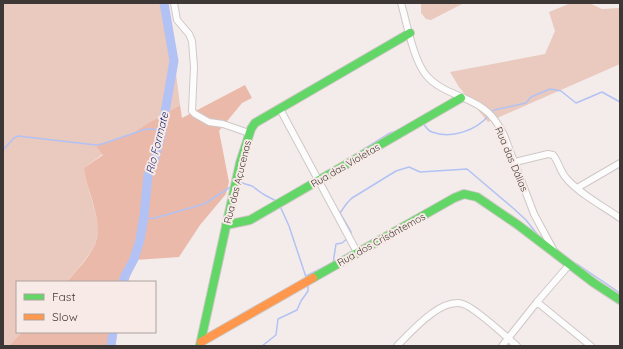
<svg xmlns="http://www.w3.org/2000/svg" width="623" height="349" font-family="Quicksand,sans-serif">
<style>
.green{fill:#eac9be}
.forest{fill:#eab9a9}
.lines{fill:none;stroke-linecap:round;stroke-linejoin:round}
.stream{stroke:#b2c2f4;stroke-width:1.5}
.river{stroke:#b2c2f4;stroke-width:9}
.street-casing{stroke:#cec8c6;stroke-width:8}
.fast-casing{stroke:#cec8c6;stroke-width:10}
.slow-casing{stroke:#cec8c6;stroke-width:10}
.street{stroke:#fdfcfc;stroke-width:6}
.fast{stroke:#63d668;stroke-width:8}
.slow{stroke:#ff974d;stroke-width:8}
.labels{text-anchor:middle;stroke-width:4;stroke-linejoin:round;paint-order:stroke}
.street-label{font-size:10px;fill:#3d3836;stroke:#f8eae6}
.water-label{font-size:11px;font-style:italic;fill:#192879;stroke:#f8eae6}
</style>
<rect width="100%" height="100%" fill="#f4ecea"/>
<path class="green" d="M3 3H167L180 105 150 122 131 134 96 146 103 154 84 168C85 181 90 192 93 204 95 213 99 224 98 232 96 251 78 267 67 282H17V332H22L9 346H3Z
M421 3H464L431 20 426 19 421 13Z
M571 3H589L602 9 620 8V64L488 122 459 87 450 72 545 54 555 31 549 12Z"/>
<path class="forest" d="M245 85 252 98 242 103 219 131 229 182 226 194 200 225 179 257 135 260 128 282H67C78 268 98 250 98 230 98 222 95 211 93 203 90 191 85 181 84 168L103 155 96 146 131 134 150 122 180 105 182 118Z
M22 332H114L110 346H9Z"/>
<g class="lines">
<path class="stream" d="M491 112 494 110 526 103 531 97 550 89 561 91 576 103 602 92 620 102
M423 123C425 126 428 131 432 132 451 139 476 131 489 115
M3 150 14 138 18 136 96 145 102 144 146 129H152L162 131
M343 162 390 133 397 131
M239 182 252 186 263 194 276 201
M280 206 289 226 306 277
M144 219 155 218 204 204 232 186
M350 236 351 232 340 213 347 203 352 198 396 171 409 167 420 172 467 169 513 208 526 220 537 234
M333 263 336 244 342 243 348 238
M577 264 620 293
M306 276 326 266
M262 346 276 335 278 319 297 310 301 301 308 291V285"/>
<path class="river" d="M123 282 125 276 134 259 140 240 144 216 148 175 153 165 161 135 174 61 164 3
M111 346 113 332"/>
<g class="street-casing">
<path id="street" d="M174 3 177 20 189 34 192 41 194 67 192 111 195 114 209 122 223 124 249 133
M401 3C407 23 413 59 426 75 440 92 463 95 481 107 492 114 498 124 504 135L534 214 554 251
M280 109 357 252
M515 162 548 154 553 155C559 162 560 172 567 179 581 195 603 206 620 218
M577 188 620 163
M537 302 591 346
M397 346C411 332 441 297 463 304 476 308 505 336 517 346
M502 346 537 302 569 265"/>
</g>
<g class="fast-casing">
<path id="fast" d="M226 225 250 220 461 98
M313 278 454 198 464 194 477 197 518 225 594 283 620 300
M200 345 240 163 251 129 255 123 410 33"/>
</g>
<g class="slow-casing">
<path id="slow" d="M201 342 313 278"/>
</g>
<use href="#street" class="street"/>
<use href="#fast" class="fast"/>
<use href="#slow" class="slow"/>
</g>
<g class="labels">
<g class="street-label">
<text transform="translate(512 159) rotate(67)" y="4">Rua das Dálias</text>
<text transform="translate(345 165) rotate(-30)" y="4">Rua das Violetas</text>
<text transform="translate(237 182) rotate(-76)" y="4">Rua das Açucenas</text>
<text transform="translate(381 239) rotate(-29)" y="4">Rua dos Crisântemos</text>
</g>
<g class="water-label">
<text transform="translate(157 143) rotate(-76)" y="4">Rio Formate</text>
</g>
</g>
<rect width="623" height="349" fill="none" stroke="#3d3836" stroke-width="8"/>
<rect x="16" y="281" width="140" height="52" fill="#f8eae6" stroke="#ada3a0"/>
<rect x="24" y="294" width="20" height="6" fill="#63d668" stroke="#ada3a0"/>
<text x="52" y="301" font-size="12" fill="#3d3836">Fast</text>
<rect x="24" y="314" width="20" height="6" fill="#ff974d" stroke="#ada3a0"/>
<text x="52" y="321" font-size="12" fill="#3d3836">Slow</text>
</svg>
